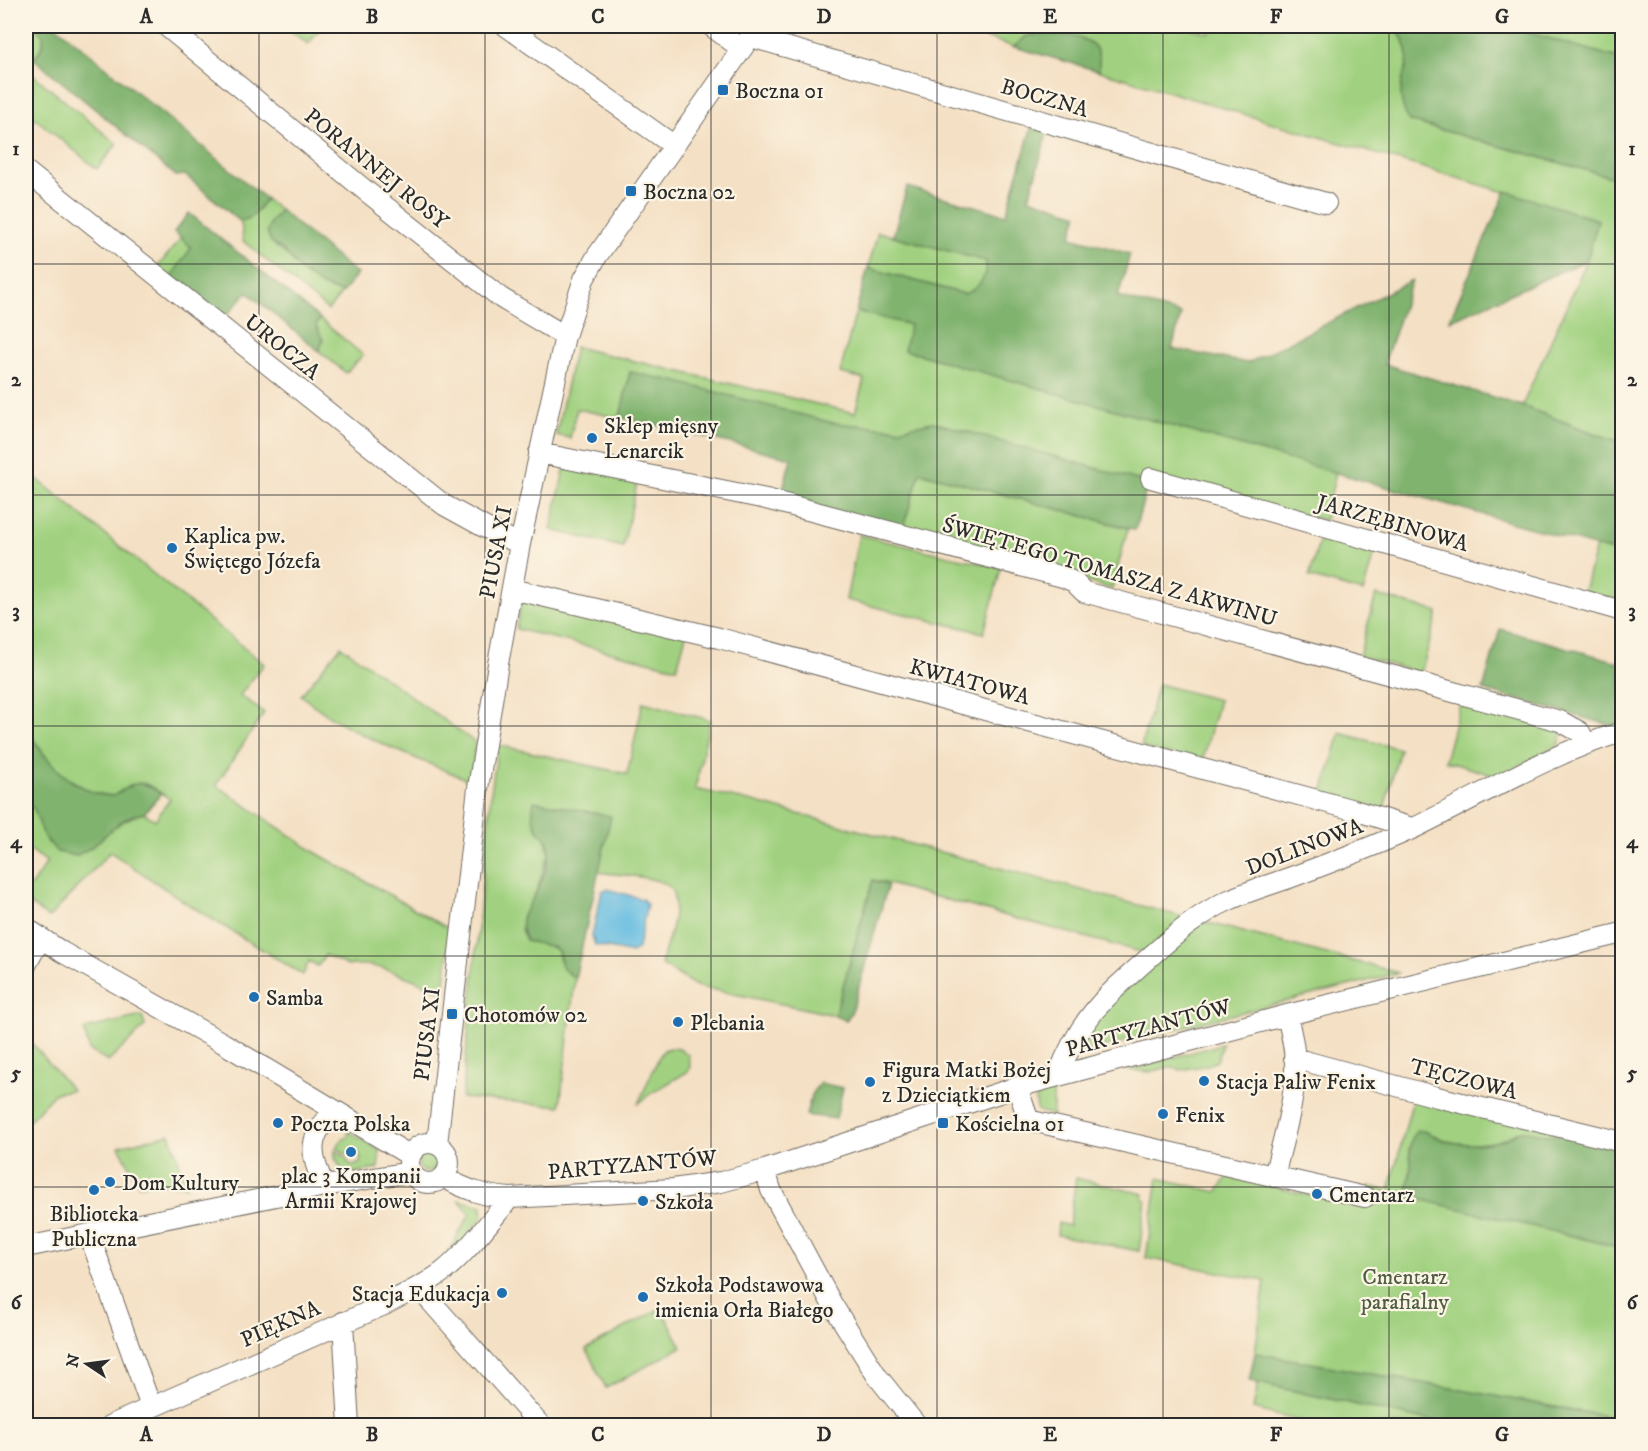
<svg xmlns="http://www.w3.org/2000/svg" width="1648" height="1451" font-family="'IM FELL DW Pica',serif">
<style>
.green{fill:#a1d180;stroke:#667e56;stroke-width:1.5}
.forest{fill:#80b36e;stroke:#566f4c;stroke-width:1.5}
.water{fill:#64bce1;stroke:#487486;stroke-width:1.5}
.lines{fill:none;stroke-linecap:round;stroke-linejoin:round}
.minor-casing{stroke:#716a61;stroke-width:22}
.minor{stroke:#fff;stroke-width:20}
.grid{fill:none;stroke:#2b2b2b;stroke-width:1.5;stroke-opacity:0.55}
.poi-dot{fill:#1f6fb2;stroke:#fcf5e5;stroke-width:2}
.labels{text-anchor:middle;stroke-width:4.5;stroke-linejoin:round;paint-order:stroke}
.poi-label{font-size:22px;fill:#2b2b2b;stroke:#fcf5e5;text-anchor:start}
.street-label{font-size:22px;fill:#2b2b2b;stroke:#fcf5e5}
.park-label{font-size:22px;fill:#4e5d44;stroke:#fcf5e5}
.neatline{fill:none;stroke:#2b2b2b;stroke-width:2}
.grid-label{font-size:20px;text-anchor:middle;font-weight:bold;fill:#2b2b2b}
</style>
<rect width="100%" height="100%" fill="#fcf5e5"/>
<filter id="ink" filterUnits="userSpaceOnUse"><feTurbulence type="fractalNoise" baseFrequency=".0167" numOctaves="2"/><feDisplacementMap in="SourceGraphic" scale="12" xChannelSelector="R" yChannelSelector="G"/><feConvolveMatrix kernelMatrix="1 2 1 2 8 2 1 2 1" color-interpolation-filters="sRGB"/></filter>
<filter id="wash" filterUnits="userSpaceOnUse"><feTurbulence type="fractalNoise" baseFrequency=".008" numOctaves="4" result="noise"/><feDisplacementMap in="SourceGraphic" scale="24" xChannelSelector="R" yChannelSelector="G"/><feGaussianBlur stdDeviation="1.35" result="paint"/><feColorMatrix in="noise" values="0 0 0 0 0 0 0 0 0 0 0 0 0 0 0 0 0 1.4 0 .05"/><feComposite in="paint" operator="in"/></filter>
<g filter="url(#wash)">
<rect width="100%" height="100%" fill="#f4e0c4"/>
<path class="green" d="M26 26C51 25 45 45 34 59L26 52Z
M285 26H323L308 44Z
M990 26H1183L1209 33 1215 26H1389L1396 28 1409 49 1407 66 1401 91 1409 121 1622 180V442L1596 434 1522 406 1587 260 1598 220 1099 71C1099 63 1100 54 1095 47 1087 35 1037 31 1025 37 1022 39 1018 44 1014 47L990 39Z
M1504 26H1622V59Z
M26 69 117 144 97 169 26 111Z
M266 199 280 210 270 223 275 246C287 252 290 260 299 269 311 281 326 287 342 293L328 310 243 241 241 222 253 216Z
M878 232 986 261C987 277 980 289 964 294L868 268Z
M181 238 192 247 172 281 155 270Z
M856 311 911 325 904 350 1336 472 1325 520 1148 483 933 422 899 429 833 423 630 372 620 418 577 409 570 438 556 435 575 347 855 413 864 379 840 373Z
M320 319 363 355 346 373 319 351C324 341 319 335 316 325Z
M571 464 638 478 623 547 551 530 564 470Z
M26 470 264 664 240 695 264 713 216 785 313 851 451 930 444 992C417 982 375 959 348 966L325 955 318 966 309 961 303 975 191 906 110 852 49 918 26 901V893L47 862 26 847V802L34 808 48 843 99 841C113 827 125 818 144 813L155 820 170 799C141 780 144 777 113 796L93 793 66 777 51 764 26 729Z
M920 472 1128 528 1112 589 902 531Z
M859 535 1001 568 984 633 846 600Z
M1332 535 1376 547 1363 592 1309 577 1319 542Z
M1596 546 1622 554V602L1584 591Z
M1376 595 1438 612 1421 673 1359 656Z
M522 596 686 635 677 668 516 629Z
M341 646 476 743 470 781C416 757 345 734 301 695Z
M1158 684 1219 700 1202 763 1141 747Z
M1461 700 1562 728V735L1559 745 1499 777 1445 761Z
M643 702 710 720 695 789 753 802 1187 918 1144 953 873 880 835 1015 696 986 661 964C666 946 685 897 667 885 654 876 615 875 598 872L610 816 536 827 545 836 549 853 537 890 522 918 521 930 526 941 546 944 558 951C559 963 565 971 575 978L560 1106 462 1098 491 793 498 745 627 774Z
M1340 733 1400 749 1383 812 1322 796Z
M1201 921 1399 973 1080 1053 1075 1047 1101 1009Z
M142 1016 145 1026 108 1062 89 1050 84 1029Z
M31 1042 72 1090 55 1093 26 1124V1044Z
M1222 1044 1217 1061 1208 1065 1181 1070 1169 1067 1149 1072 1127 1070Z
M670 1048 680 1049 688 1055 690 1067 687 1072 650 1094 638 1104 659 1057 664 1050Z
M1053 1089V1115L1038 1111 1035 1100 1042 1093Z
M1414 1095 1564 1132 1556 1136 1516 1132C1496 1147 1455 1148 1434 1135L1409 1148 1411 1163 1407 1196 1622 1248V1395L1616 1418 1255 1353 1265 1281 1146 1258 1158 1178 1217 1192 1228 1177 1362 1207 1369 1186 1389 1191Z
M347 1130 380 1151 378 1169 341 1175 342 1170 335 1158V1150L346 1158 351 1166 359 1164 361 1159 358 1152 352 1151 347 1155 336 1147 342 1140 349 1136Z
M170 1134 187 1186 159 1183 139 1185 119 1146Z
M418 1163a9 9 0 1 1 18 0a9 9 0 1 1-18 0Z
M1076 1178 1144 1194 1143 1199 1146 1200 1139 1251 1057 1235 1058 1223 1069 1226Z
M459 1200 482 1206 483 1218 443 1261 470 1214Z
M661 1308 682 1347 606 1388 586 1349Z
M1258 1383 1448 1425H1315L1253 1409Z"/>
<path class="forest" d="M33 26H56L266 199 253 216 241 222 185 175 176 176 34 59C45 45 49 37 33 26Z
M943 26H990V39Z
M1389 26H1504L1622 59V180L1409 121C1404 112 1401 104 1401 93 1400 71 1416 61 1402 38 1398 32 1396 28 1389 26Z
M1043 33C1056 34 1087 35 1095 47 1100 54 1099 63 1099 71L1014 47 1027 36Z
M1033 122 1049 127 1029 198 1078 214 1071 237 1130 254 1118 297 1181 314 1172 349 1248 363 1412 280 1384 364 1522 406 1596 434 1622 442V554L904 350 910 325 856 311 868 268 964 294C979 289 987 277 986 261L893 236 907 187 1006 215Z
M1506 191 1598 220 1587 260 1449 321Z
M280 210 357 274 342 293 322 286 300 270 284 251 271 242 267 232 270 223Z
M189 213 320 319 316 325 323 340 319 351 247 292 223 320 172 281C173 268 186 259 191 247L174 232Z
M630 372 678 382 833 423 899 429 933 422 1148 483 1135 530 920 472 902 531 781 497 791 458 648 423 620 418Z
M1500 629 1622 663V725L1617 727 1483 690Z
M26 729C46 760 73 794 113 796 135 783 139 776 161 794L144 813 131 816 120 822 92 847 76 856 57 852 44 836 34 809 26 802Z
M534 801 611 816 575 978 563 969 558 951 553 947 526 941C515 915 528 911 538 889 542 879 549 864 549 853 550 835 539 836 535 824 531 817 533 809 534 801Z
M873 880 888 885 852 1011 846 1021 835 1015Z
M820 1083 843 1088 836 1119 806 1115 812 1093Z
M1417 1131C1429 1129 1436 1139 1447 1141 1463 1145 1487 1145 1502 1140 1510 1138 1515 1131 1523 1131 1539 1131 1549 1140 1564 1132L1622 1147V1248L1406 1196C1408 1186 1411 1176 1411 1165 1411 1152 1407 1143 1417 1131Z
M1255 1353 1616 1418V1425H1448L1249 1381Z"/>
<path class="water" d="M607 889 642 899 647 904 638 948 632 953 595 945 592 936 602 891Z"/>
</g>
<g filter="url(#ink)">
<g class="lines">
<g class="minor-casing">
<path id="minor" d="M166 26 366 191 501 298 565 336
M506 26 673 145
M711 26 742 49
M751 37 1326 203
M26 171 444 505 484 527 520 544
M539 453 766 499 1063 577 1074 582 1084 592 1560 721 1580 732 1585 743
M1151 478 1622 611
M512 589 719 638 1354 810 1412 828
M26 928 62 952 223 1043 409 1155
M26 965 40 939
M1294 1058 1437 1097 1622 1142
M1058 1076C1079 1018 1108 994 1152 955 1176 934 1200 913 1229 900 1248 891 1269 885 1289 878 1330 863 1372 847 1412 829 1482 795 1548 754 1622 732
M1017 1087 1028 1118 1032 1121 1365 1197
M409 1163a20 20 0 1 1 40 0a20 20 0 1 1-40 0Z
M437 1144 478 788 498 664 520 544 565 336 584 279 597 256 758 26
M765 1170 771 1190 832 1304 877 1376 917 1426
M443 1177C467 1190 483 1196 510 1198L673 1189 721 1182 765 1170 1017 1087 1287 1015 1622 933
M1274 1177C1282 1142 1294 1106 1295 1071 1296 1052 1291 1033 1287 1015
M325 1186C309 1156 307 1134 336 1111
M89 1234 151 1407
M26 1247 325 1186 410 1172
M418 1287 541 1426
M343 1322 349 1426
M109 1426 384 1305C404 1294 427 1285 445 1270 470 1249 489 1222 510 1198"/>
</g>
<use href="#minor" class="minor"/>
</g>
</g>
<path class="grid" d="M259 26V1426M485 26V1426M711 26V1426M937 26V1426M1163 26V1426M1389 26V1426M26 264H1622M26 495H1622M26 726H1622M26 956H1622M26 1187H1622"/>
<g class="poi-dot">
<rect x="717" y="84" width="12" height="12" rx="3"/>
<rect x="625" y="185" width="12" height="12" rx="3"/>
<circle cx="592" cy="438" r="6"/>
<circle cx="172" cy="548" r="6"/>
<circle cx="254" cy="997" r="6"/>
<rect x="446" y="1008" width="12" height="12" rx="3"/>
<circle cx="678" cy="1022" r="6"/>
<circle cx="1204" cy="1081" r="6"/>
<circle cx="870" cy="1082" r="6"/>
<circle cx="1163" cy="1114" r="6"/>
<circle cx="278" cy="1123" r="6"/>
<rect x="937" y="1117" width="12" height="12" rx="3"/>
<circle cx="351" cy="1152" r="6"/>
<circle cx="110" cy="1182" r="6"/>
<circle cx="94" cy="1190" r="6"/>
<circle cx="1317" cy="1194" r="6"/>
<circle cx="643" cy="1201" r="6"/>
<circle cx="502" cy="1293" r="6"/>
<circle cx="643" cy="1297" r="6"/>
</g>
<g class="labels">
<g class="poi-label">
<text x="735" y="98">Boczna 01</text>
<text x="643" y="199">Boczna 02</text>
<text x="604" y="433">Sklep mięsny<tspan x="604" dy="25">Lenarcik</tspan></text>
<text x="184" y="543">Kaplica pw.<tspan x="184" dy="25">Świętego Józefa</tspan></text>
<text x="266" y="1005">Samba</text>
<text x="464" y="1022">Chotomów 02</text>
<text x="690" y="1030">Plebania</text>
<text x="882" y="1077">Figura Matki Bożej<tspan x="882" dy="25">z Dzieciątkiem</tspan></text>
<text x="1216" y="1089">Stacja Paliw Fenix</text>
<text x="1175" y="1122">Fenix</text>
<text x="290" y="1131">Poczta Polska</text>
<text x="955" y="1131">Kościelna 01</text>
<text x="351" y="1183" text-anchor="middle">plac 3 Kompanii<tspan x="351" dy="25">Armii Krajowej</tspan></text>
<text x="122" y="1190">Dom Kultury</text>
<text x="1329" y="1202">Cmentarz</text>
<text x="655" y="1209">Szkoła</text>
<text x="94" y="1221" text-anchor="middle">Biblioteka<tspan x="94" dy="25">Publiczna</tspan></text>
<text x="655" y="1292">Szkoła Podstawowa<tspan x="655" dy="25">imienia Orła Białego</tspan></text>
<text x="490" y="1301" text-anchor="end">Stacja Edukacja</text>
</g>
<g class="street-label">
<text transform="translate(1045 97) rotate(16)" y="8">BOCZNA</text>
<text transform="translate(377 168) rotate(39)" y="8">PORANNEJ ROSY</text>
<text transform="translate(283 346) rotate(39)" y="8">UROCZA</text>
<text transform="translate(1393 522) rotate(16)" y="8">JARZĘBINOWA</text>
<text transform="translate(495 552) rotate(-79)" y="8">PIUSA XI</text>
<text transform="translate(1110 571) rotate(16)" y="8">ŚWIĘTEGO TOMASZA Z AKWINU</text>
<text transform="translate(970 681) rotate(15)" y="8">KWIATOWA</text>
<text transform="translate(1304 846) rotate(-21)" y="8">DOLINOWA</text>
<text transform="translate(1148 1027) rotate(-15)" y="8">PARTYZANTÓW</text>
<text transform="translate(426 1034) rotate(-83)" y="8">PIUSA XI</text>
<text transform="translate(1464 1078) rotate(14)" y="8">TĘCZOWA</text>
<text transform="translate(632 1164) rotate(-5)" y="8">PARTYZANTÓW</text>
<text transform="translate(280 1323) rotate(-24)" y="8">PIĘKNA</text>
</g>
<g class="park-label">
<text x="1405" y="1284">Cmentarz<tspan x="1405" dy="25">parafialny</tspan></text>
</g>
</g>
<rect width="1648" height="1451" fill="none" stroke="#fcf5e5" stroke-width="66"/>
<g transform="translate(87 1364) rotate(283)" stroke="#fcf5e5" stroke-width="4.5" paint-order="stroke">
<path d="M0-4.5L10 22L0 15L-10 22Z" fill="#2b2b2b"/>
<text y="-9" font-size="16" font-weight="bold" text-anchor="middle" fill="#2b2b2b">N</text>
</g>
<rect x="33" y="33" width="1582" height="1385" class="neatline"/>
<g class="grid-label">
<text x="146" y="23">A</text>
<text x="372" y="23">B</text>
<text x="598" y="23">C</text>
<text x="824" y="23">D</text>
<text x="1050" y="23">E</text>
<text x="1276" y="23">F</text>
<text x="1502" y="23">G</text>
<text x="16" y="155">1</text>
<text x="1632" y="155">1</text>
<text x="16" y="386">2</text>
<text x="1632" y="386">2</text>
<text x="16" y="617">3</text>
<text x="1632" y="617">3</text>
<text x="16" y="848">4</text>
<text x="1632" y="848">4</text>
<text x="16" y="1079">5</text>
<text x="1632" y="1079">5</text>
<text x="16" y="1309">6</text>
<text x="1632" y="1309">6</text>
<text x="146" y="1441">A</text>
<text x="372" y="1441">B</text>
<text x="598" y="1441">C</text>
<text x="824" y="1441">D</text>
<text x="1050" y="1441">E</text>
<text x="1276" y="1441">F</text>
<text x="1502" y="1441">G</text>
</g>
</svg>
